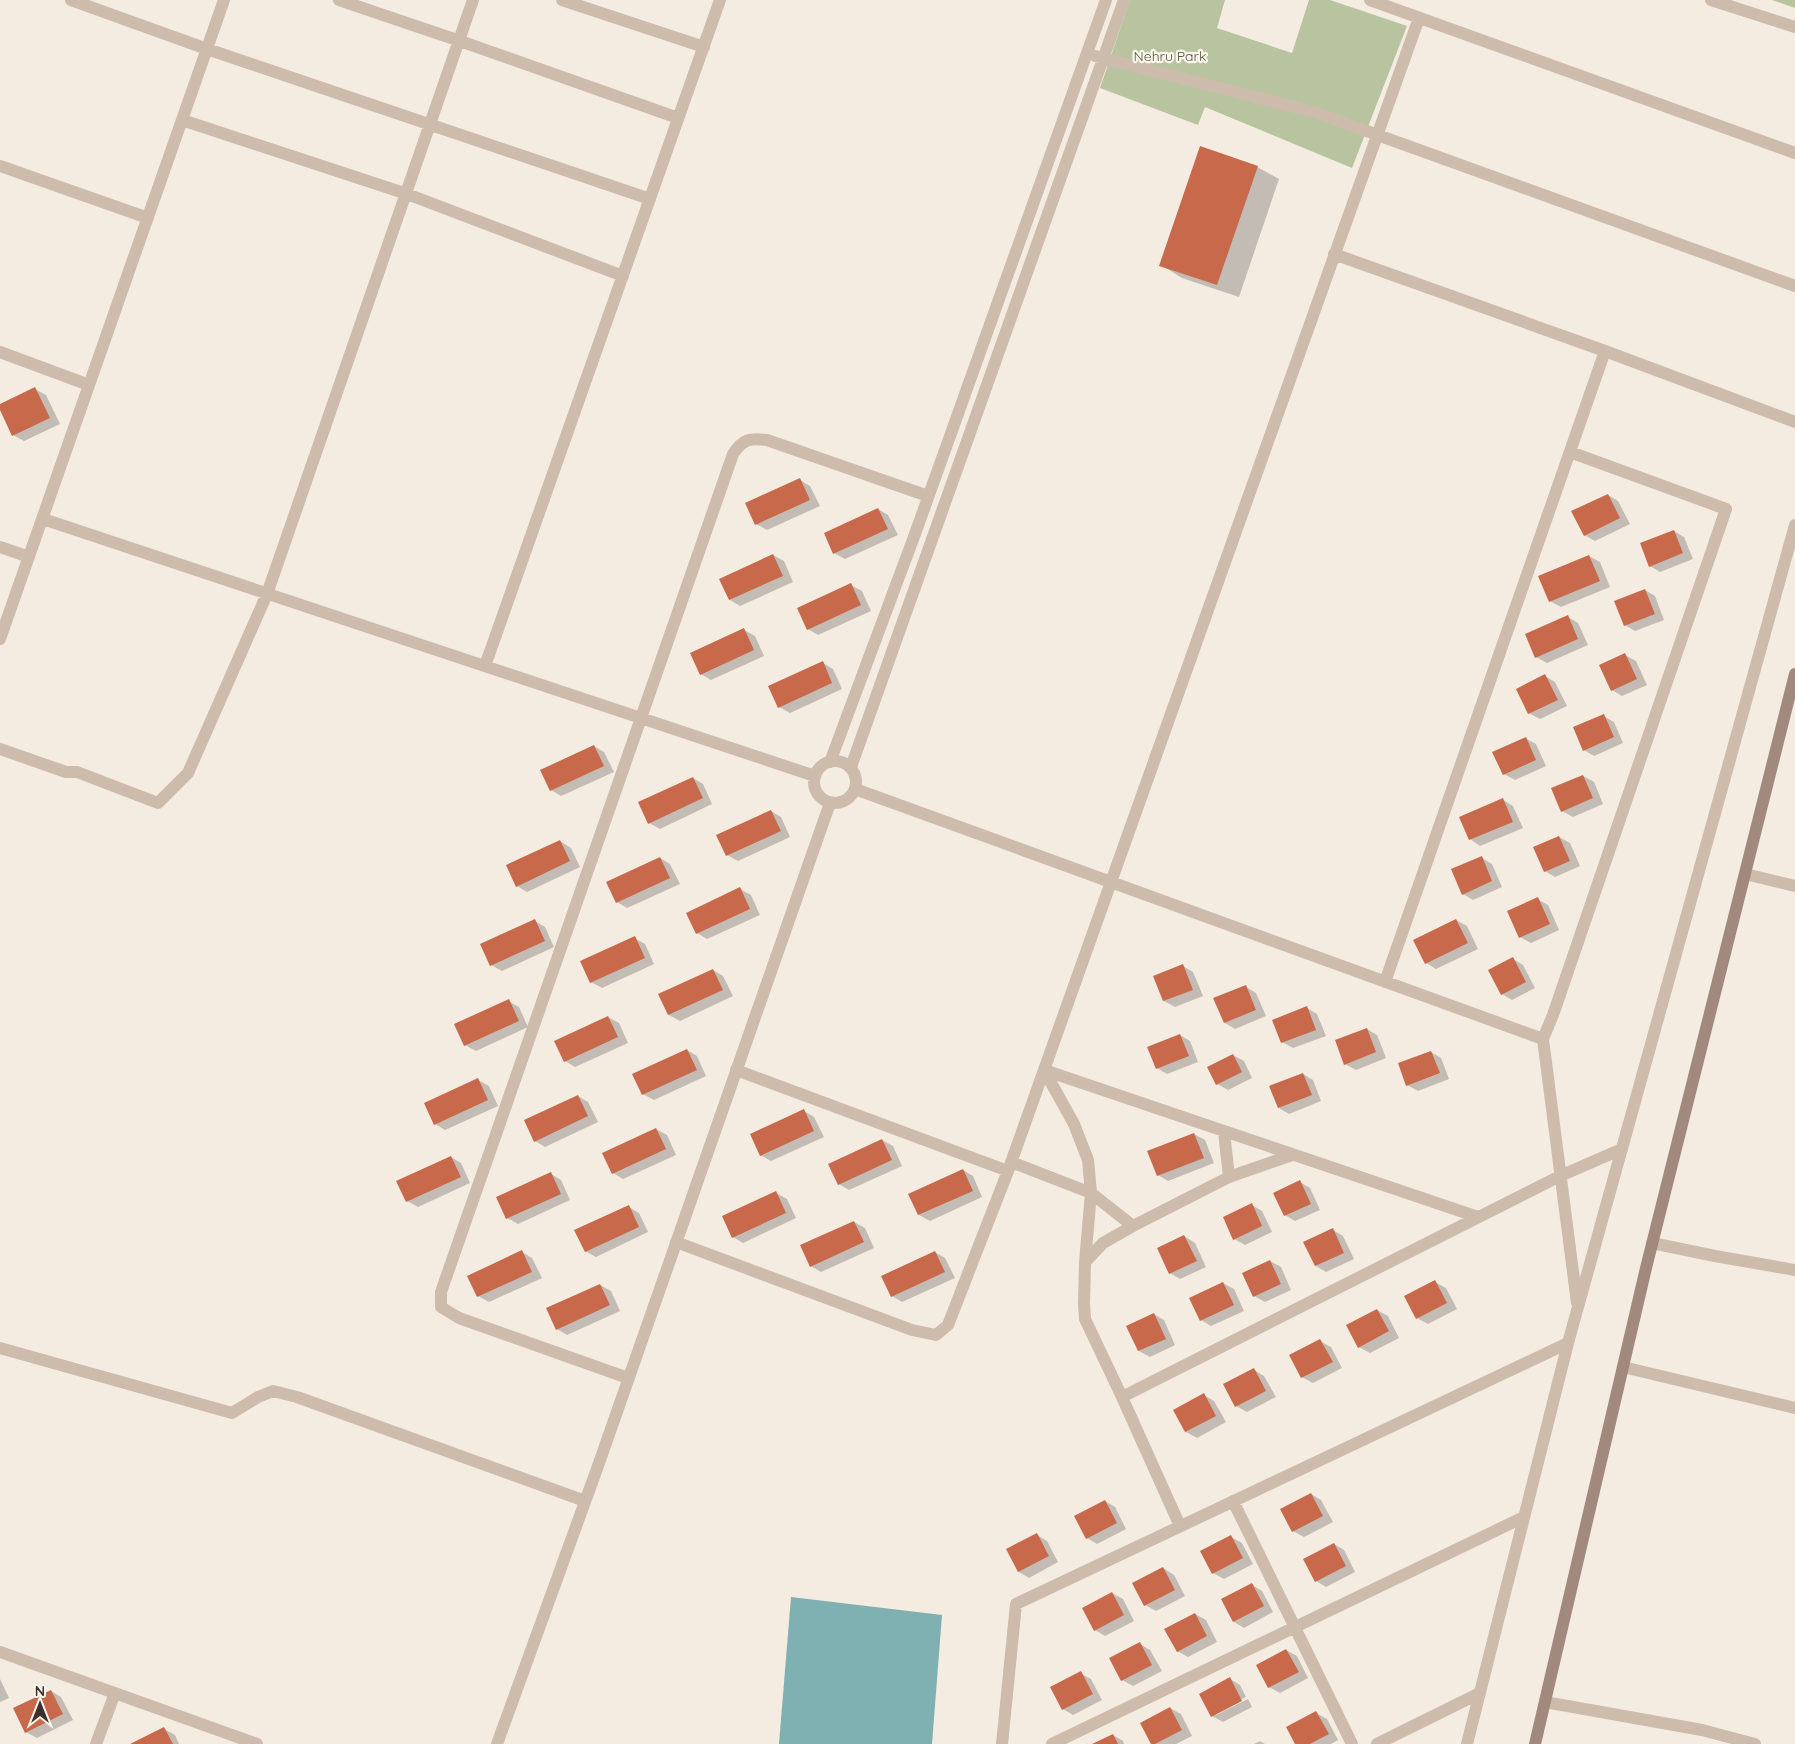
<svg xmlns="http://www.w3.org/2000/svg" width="1795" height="1744" font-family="Quicksand,sans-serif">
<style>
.green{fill:#b8c4a0}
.water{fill:#7fb0b2}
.shadow{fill:#0003}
.building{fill:#c8694b}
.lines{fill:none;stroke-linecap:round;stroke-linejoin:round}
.street{stroke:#cdbbac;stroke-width:12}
.secondary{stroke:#a18a7d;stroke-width:12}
.labels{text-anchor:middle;stroke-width:4.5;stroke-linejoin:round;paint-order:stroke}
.park-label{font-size:14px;fill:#4a5a2e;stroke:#fbf5ee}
</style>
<rect width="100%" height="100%" fill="#f4ebe1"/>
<path class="green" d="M1130 0H1225L1217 28 1292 53 1309 0H1330L1407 26 1352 168 1205 107 1198 125 1100 88Z
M1772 0H1795V8Z"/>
<path class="water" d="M791 1597 942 1615 932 1744H779Z"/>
<path class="shadow" d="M1257 167 1279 179 1239 297 1182 278 1161 265Z
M35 389 46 395 60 424 24 441 13 435 0 405Z
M800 480 810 486 820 506 767 530 756 524Z
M1608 495 1618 501 1630 524 1595 541 1584 535Z
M878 509 888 515 898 535 845 559 834 553 825 534Z
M1674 531 1684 537 1693 559 1660 572 1650 566Z
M773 555 784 561 793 582 740 606 730 600Z
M1589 556 1600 562 1610 587 1561 607 1550 601Z
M851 585 862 591 871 611 818 635 808 629Z
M1645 590 1655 596 1664 620 1635 631 1625 625Z
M1568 617 1578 623 1588 645 1547 663 1536 657Z
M744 630 755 636 764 656 711 680 701 674Z
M1625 655 1636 661 1647 685 1622 696 1612 690Z
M823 663 833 669 842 689 790 713 779 707Z
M1545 676 1555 682 1567 706 1540 719 1529 713Z
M1603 716 1614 722 1623 743 1594 756 1584 750Z
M1525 738 1536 744 1546 766 1515 780 1504 774Z
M594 746 604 752 614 772 561 796 551 790Z
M1583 776 1594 782 1603 804 1573 817 1562 811Z
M693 778 703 784 712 804 660 829 649 823Z
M1503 800 1513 806 1523 828 1480 846 1470 839Z
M771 811 781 817 790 837 738 861 727 855 718 835Z
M1559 837 1570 843 1580 866 1555 877 1545 871Z
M560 841 571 848 580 867 527 892 517 886Z
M660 858 670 864 680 884 627 908 617 902Z
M1482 858 1492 864 1502 887 1473 900 1463 894Z
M740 889 751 895 760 915 707 939 697 933Z
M1537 899 1548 905 1559 930 1531 943 1520 937Z
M1456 920 1467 926 1478 949 1436 969 1426 963Z
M535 921 545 927 554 947 502 971 491 965Z
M634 938 645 944 654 964 602 988 591 982Z
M1513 959 1523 965 1535 988 1512 1000 1502 994Z
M1183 966 1193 972 1203 996 1175 1007 1164 1001 1155 977Z
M713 970 723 976 733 996 680 1021 669 1015 660 994Z
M1246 987 1256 993 1266 1016 1235 1029 1225 1023Z
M508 1001 519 1007 528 1027 476 1051 465 1045Z
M1307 1008 1317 1014 1326 1036 1293 1048 1282 1042Z
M608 1017 619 1023 628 1043 575 1067 565 1061Z
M1367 1029 1377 1035 1386 1058 1356 1070 1345 1064Z
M1180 1035 1190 1041 1198 1062 1167 1074 1157 1068Z
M687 1050 697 1056 706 1076 654 1100 643 1094Z
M1431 1052 1441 1058 1449 1079 1418 1091 1407 1085Z
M1233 1055 1244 1061 1252 1078 1228 1090 1217 1084 1209 1068Z
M1303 1074 1313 1080 1321 1101 1289 1114 1279 1108Z
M478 1080 489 1086 498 1106 445 1130 435 1124Z
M578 1096 588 1102 598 1122 545 1147 535 1141Z
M804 1111 814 1117 824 1137 771 1161 760 1155Z
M656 1129 667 1135 676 1155 623 1179 613 1173Z
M1194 1134 1205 1140 1214 1163 1168 1181 1158 1175Z
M882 1140 893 1146 902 1166 849 1190 839 1184Z
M451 1157 461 1163 470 1183 418 1207 407 1201 398 1181Z
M963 1170 973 1176 982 1197 930 1221 919 1215 910 1195Z
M551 1174 561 1180 570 1200 518 1224 507 1218Z
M1300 1182 1310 1188 1320 1210 1295 1221 1285 1215Z
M776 1193 787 1199 796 1218 743 1243 733 1237Z
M1252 1205 1262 1211 1272 1232 1245 1245 1234 1239Z
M629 1207 639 1213 648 1232 596 1257 585 1251Z
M854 1222 865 1228 874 1248 821 1272 811 1266Z
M1333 1230 1343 1236 1354 1259 1326 1272 1316 1266Z
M1184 1236 1195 1243 1206 1267 1180 1279 1170 1273Z
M522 1252 532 1258 542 1278 489 1302 478 1296 469 1276Z
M935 1252 945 1258 955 1278 902 1302 892 1296Z
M1270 1261 1281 1267 1291 1290 1265 1302 1254 1296Z
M1435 1282 1446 1288 1457 1309 1428 1324 1417 1318 1406 1297Z
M1223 1283 1234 1289 1244 1311 1211 1326 1201 1320Z
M600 1285 611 1291 620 1311 567 1335 557 1329Z
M1377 1310 1388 1316 1399 1338 1370 1353 1359 1347Z
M1154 1314 1164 1320 1175 1345 1150 1357 1139 1351 1128 1326Z
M1320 1341 1331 1347 1342 1368 1313 1383 1302 1377 1291 1356Z
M1254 1370 1264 1376 1276 1397 1247 1412 1236 1406 1225 1385Z
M1204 1395 1214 1401 1226 1422 1197 1438 1186 1432 1175 1410Z
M1311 1494 1321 1500 1333 1522 1304 1537 1293 1531Z
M1105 1501 1115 1507 1126 1529 1097 1544 1087 1538Z
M1037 1535 1047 1541 1058 1562 1029 1578 1019 1572 1008 1550Z
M1231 1537 1242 1543 1253 1564 1224 1579 1213 1573 1202 1552Z
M1334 1544 1344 1550 1355 1572 1326 1587 1316 1581Z
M1163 1568 1174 1575 1185 1596 1156 1611 1145 1605Z
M1252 1585 1262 1591 1273 1612 1244 1628 1234 1622Z
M1112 1593 1123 1599 1134 1621 1105 1636 1095 1630Z
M1195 1614 1206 1620 1217 1642 1188 1657 1177 1651Z
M1140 1644 1150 1650 1162 1671 1133 1686 1122 1680Z
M1286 1650 1297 1656 1308 1678 1280 1693 1269 1687Z
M1080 1673 1091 1679 1102 1700 1073 1715 1063 1709Z
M0 1679 9 1698 0 1702Z
M1230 1679 1240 1685 1246 1697 1216 1713V1715L1248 1699 1252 1707 1223 1722 1212 1716Z
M51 1691 61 1697 73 1720 37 1738 26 1732Z
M1170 1708 1181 1714 1192 1736 1176 1744H1152Z
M1316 1713 1327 1719 1338 1740 1331 1744H1296Z
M164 1729 175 1735 179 1744H133Z
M1113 1735 1123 1741 1124 1744H1095Z
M1260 1741 1265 1744H1254Z"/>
<path class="building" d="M1200 146 1258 166 1217 285 1159 266Z
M35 387 50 418 12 436 0 410V404Z
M800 478 810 500 755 525 745 503Z
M1608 494 1620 518 1584 536 1571 511Z
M878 508 888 529 833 554 824 533Z
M1674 530 1683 553 1649 567 1640 543Z
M773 554 783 576 729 600 719 579Z
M1589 555 1600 581 1549 602 1538 576Z
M851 583 861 605 807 630 797 608Z
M1645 589 1655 614 1624 626 1614 601Z
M1568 615 1578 639 1535 658 1525 634Z
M744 628 754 650 700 675 690 653Z
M1625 653 1637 679 1611 691 1599 665Z
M823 661 832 683 778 708 768 686Z
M1545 674 1558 700 1528 714 1516 689Z
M1604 714 1614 737 1583 751 1573 727Z
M1526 737 1536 760 1503 775 1492 752Z
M594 745 604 766 550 791 540 770Z
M1583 775 1593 798 1561 812 1551 788Z
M693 777 703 798 648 824 638 802Z
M1503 798 1513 822 1469 840 1459 817Z
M771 810 781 831 726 856 716 835Z
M1559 836 1570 861 1544 872 1533 847Z
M560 840 570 861 516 887 506 865Z
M1482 856 1492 881 1462 895 1451 869Z
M660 857 670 878 616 903 606 882Z
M740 887 750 909 696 934 686 913Z
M1538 897 1550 924 1519 938 1507 911Z
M535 919 545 941 490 966 480 944Z
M1456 919 1468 943 1425 964 1413 940Z
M635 936 645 958 590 983 580 961Z
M1513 957 1526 982 1501 995 1488 970Z
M1183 964 1193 990 1163 1001 1153 976Z
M713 969 723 990 668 1015 658 994Z
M1246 985 1256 1010 1224 1023 1213 998Z
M509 999 519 1021 464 1046 454 1024Z
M1307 1006 1316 1030 1281 1043 1272 1020Z
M608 1016 618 1037 564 1062 554 1041Z
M1367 1028 1376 1052 1344 1065 1335 1040Z
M1180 1034 1189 1056 1156 1069 1147 1047Z
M687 1049 697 1070 642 1095 632 1074Z
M1431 1051 1440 1073 1406 1086 1398 1063Z
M1233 1054 1242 1072 1216 1085 1207 1067Z
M1303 1073 1312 1095 1278 1108 1269 1086Z
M478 1078 488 1100 434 1125 424 1103Z
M578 1095 588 1116 534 1142 524 1120Z
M804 1109 814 1131 760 1156 750 1134Z
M656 1128 666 1149 612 1174 602 1153Z
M1194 1133 1204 1158 1157 1176 1147 1151Z
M882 1139 892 1160 838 1185 828 1164Z
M451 1156 461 1177 406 1202 396 1181Z
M963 1169 973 1191 918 1215 908 1194Z
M551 1172 561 1194 506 1219 496 1197Z
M1300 1180 1311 1204 1284 1216 1273 1193Z
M776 1191 786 1213 732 1238 722 1216Z
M1252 1203 1262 1226 1233 1240 1223 1217Z
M629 1205 639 1227 585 1252 574 1230Z
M854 1221 864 1242 810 1267 800 1245Z
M1333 1228 1344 1253 1315 1266 1303 1242Z
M1184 1235 1197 1261 1169 1274 1157 1248Z
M522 1250 532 1272 477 1297 467 1276Z
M935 1251 945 1272 891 1297 881 1276Z
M1270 1260 1281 1284 1253 1297 1242 1273Z
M1435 1280 1447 1303 1416 1319 1404 1296Z
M1223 1282 1234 1305 1200 1321 1189 1298Z
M600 1284 610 1305 556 1330 546 1308Z
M1377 1309 1389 1331 1358 1348 1346 1325Z
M1154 1313 1166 1339 1138 1351 1126 1326Z
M1320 1339 1333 1362 1301 1378 1289 1355Z
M1254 1368 1266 1391 1235 1407 1223 1384Z
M1204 1393 1216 1416 1185 1432 1173 1410Z
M1311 1493 1323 1516 1292 1532 1280 1509Z
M1105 1500 1117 1523 1086 1539 1074 1516Z
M1037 1533 1049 1556 1018 1572 1006 1549Z
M1231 1535 1243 1558 1212 1574 1200 1551Z
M1334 1543 1346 1566 1315 1582 1303 1559Z
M1163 1567 1175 1590 1144 1606 1132 1583Z
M1252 1583 1264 1606 1233 1622 1221 1599Z
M1112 1592 1124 1615 1094 1631 1082 1608Z
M1195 1613 1207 1636 1177 1652 1164 1629Z
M1140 1642 1152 1665 1121 1681 1109 1658Z
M1286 1649 1299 1672 1268 1688 1256 1665Z
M1081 1671 1093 1694 1062 1710 1050 1687Z
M1230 1677 1242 1701 1211 1717 1199 1694Z
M51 1690 63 1714 25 1733 13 1708Z
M1170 1707 1182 1730 1155 1744H1151L1140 1723Z
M1316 1711 1329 1734 1310 1744H1295L1286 1727Z
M164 1727 173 1744H130Z
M1113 1734 1118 1744H1092Z"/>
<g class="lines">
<path class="street" d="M71 0 207 49 650 199
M339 0 460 41 678 118
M562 0 704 47
M1370 0 1795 153
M1711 0 1795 27
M1095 56 1314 112 1795 286
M182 120 407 194 623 276
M0 166 148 218
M1334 254 1605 351 1795 422
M0 352 89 385
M43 519 815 776
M0 547 29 557
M0 639 224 0
M485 666 720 0
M0 749 66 772H77L158 803 188 773 267 594 473 0
M814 782a21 21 0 1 1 42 0a21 21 0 1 1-42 0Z
M830 762 915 534 1106 0
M851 767 1124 0
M855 789 1543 1039 1577 1303
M1745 874 1795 886
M1385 982 1605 351
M1543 1039 1553 1015 1726 509 1570 452
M736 1070 1008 1171 1419 18
M1044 1070 1478 1217
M1044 1070 1074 1124 1088 1160 1091 1193 1085 1262 1084 1303 1085 1319 1122 1397
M1224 1132 1229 1177
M1011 1162 1091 1193 1133 1226
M676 1242 912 1330 936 1335 948 1325 1008 1171
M1652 1243 1715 1256 1795 1270
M1085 1262 1103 1243 1133 1226 1229 1177 1292 1155
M0 1348 232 1413 258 1397 273 1391 297 1397 585 1501
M1623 1367 1795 1408
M628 1378 459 1318 441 1307V1292L733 454C743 439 749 438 767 440L928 496
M1233 1501 1352 1744
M1180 1526 1122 1397 1560 1176 1622 1149
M0 1652 257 1744
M1545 1702 1702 1730 1755 1744
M96 1744 115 1693
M497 1744 598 1466 830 803
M1002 1744 1016 1604 1568 1343
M1052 1744 1524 1517
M1377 1744 1480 1693
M1467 1744 1568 1343 1795 525"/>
<path class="secondary" d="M1535 1744 1646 1268 1795 674"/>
</g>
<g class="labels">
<g class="park-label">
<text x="1170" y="61">Nehru Park</text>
</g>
</g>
<g transform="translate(40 1704)" stroke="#fbf5ee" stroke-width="4" paint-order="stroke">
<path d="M0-4L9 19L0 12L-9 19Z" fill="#3b302b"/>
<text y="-8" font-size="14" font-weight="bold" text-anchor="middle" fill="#3b302b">N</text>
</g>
</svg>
